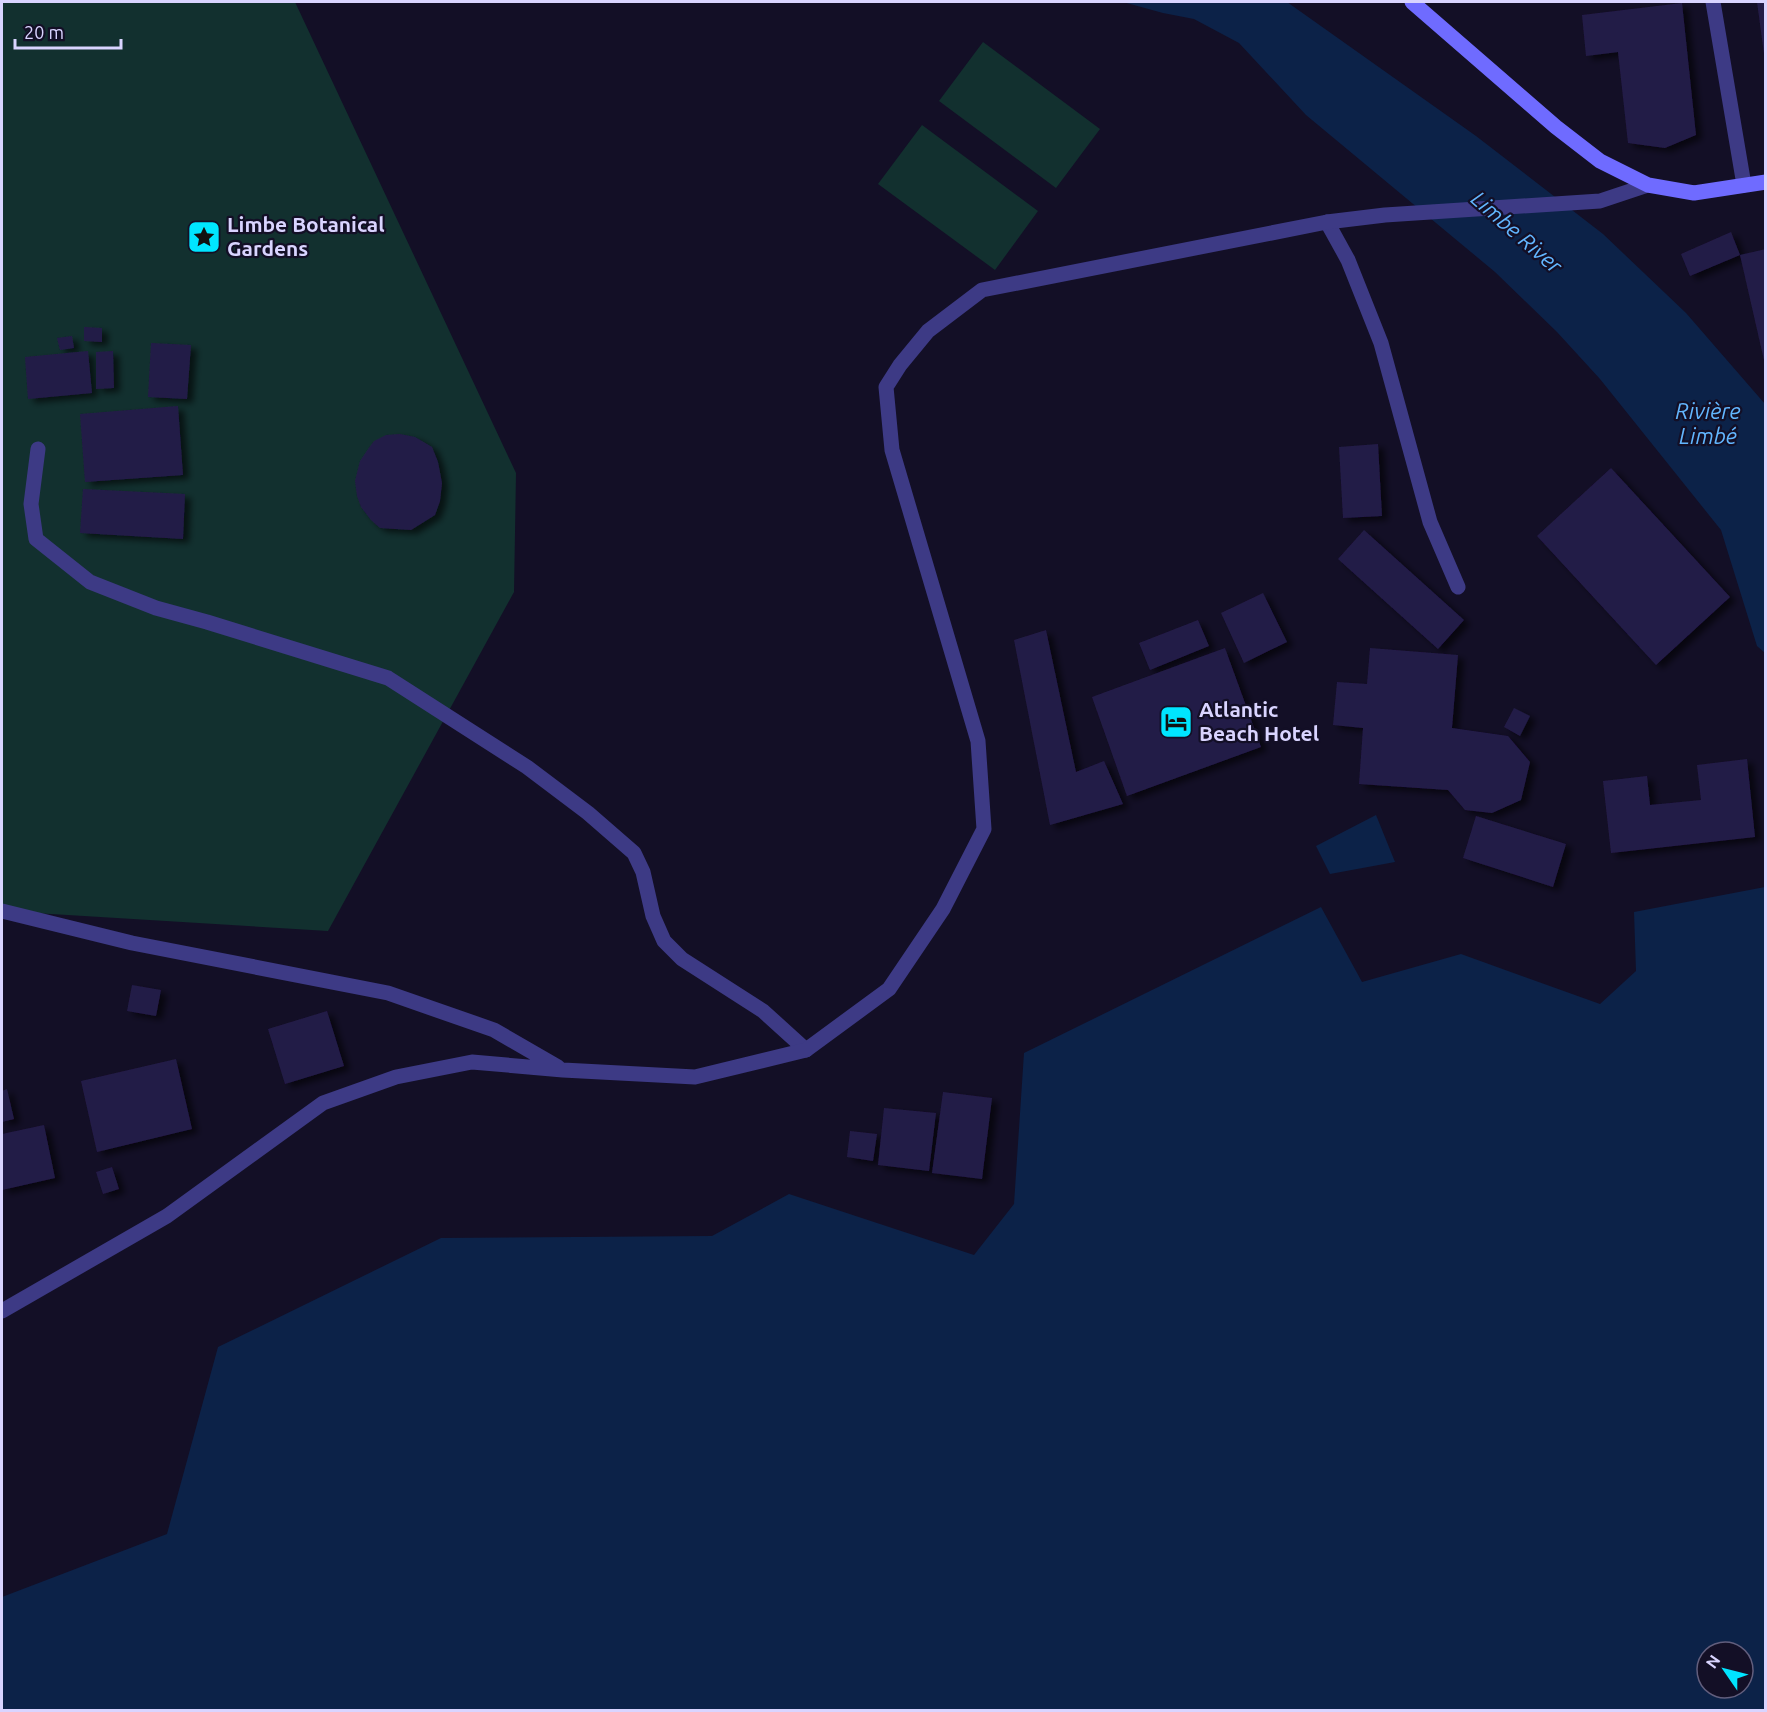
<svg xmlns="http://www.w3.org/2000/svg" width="1767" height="1712" font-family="Ubuntu,sans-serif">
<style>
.green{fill:#12302f}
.water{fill:#0c2248;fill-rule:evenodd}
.building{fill:#241b47;filter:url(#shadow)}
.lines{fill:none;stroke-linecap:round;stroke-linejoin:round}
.service{stroke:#3d3a85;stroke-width:15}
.minor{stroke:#3d3a85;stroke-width:15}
.secondary{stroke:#6f6bff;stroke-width:15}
.labels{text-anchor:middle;stroke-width:4.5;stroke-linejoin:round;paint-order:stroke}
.poi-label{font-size:21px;font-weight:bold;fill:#d9d4ff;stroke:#130f26;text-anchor:start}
.water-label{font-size:22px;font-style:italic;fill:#62b6ff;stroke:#130f26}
</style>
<defs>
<filter id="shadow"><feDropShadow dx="6" dy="4" stdDeviation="3" flood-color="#0009"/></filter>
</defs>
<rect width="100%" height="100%" fill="#130f26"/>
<path class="green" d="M2 2H295L516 473 514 592 328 931 2 911Z
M983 42 1100 129 1056 188 939 101Z
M922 125 1038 211 995 270 878 184Z"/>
<path class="water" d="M1123 2H1287L1476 136 1603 234 1686 313 1765 404V653L1757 646 1721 530 1600 379 1557 332 1495 272 1306 115 1239 43 1194 19 1163 13Z
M1376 815 1395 862 1330 874 1316 846Z
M1765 887V1710H2V1597L167 1534 218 1347 441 1238 712 1236 789 1194 974 1255 1014 1204 1024 1053 1321 907 1362 982 1461 954 1600 1004 1636 971 1634 912ZM1707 1652H1743V1688H1707Z"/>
<path class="building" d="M1757 2H1766V54H1764Z
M1682 3 1696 135 1665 148 1628 143 1618 52 1586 56 1582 15Z
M1731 232 1740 255 1766 249V369L1740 255 1690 276 1681 254Z
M84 327 102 328V342L84 341Z
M72 336 74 348 60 350 57 338Z
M151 343 191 345 187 399 148 397Z
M88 351 92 393 28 399 25 357Z
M113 351 114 388 96 389V352Z
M178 406 183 475 85 482 80 414Z
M400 434 415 437 432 447 438 462 442 483 440 501 435 515 411 530 380 528 371 520 361 507 357 496 355 481 360 461 368 449 374 441 386 435Z
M1378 444 1382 516 1343 518 1339 447Z
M1611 468 1730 597 1656 665 1537 536Z
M83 489 185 494 183 539 80 533Z
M1364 530 1464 620 1438 649 1338 559Z
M1263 593 1287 642 1244 663 1221 613Z
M1198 620 1209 646 1150 670 1139 643Z
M1046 630 1076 772 1104 761 1123 804 1050 825 1014 640Z
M1225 648 1261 747 1127 796 1092 697Z
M1370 648 1458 655 1452 728 1508 736 1530 762 1521 800 1492 813 1465 810 1448 790 1359 784 1363 728 1333 725 1337 682 1367 684Z
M1514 708 1530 716 1520 736 1504 727Z
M1747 759 1755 837 1611 853 1603 781 1647 776 1650 805 1701 800 1697 765Z
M1476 816 1566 844 1553 887 1463 858Z
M132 985 161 990 156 1016 127 1011Z
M327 1011 344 1066 285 1084 268 1029Z
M176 1059 192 1129 97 1152 81 1081Z
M7 1089 14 1119 2 1122V1091Z
M943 1092 992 1098 982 1179 932 1173Z
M884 1108 936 1113 929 1171 878 1165Z
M44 1125 55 1178 2 1190V1134Z
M850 1131 877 1134 873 1161 847 1157Z
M112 1167 119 1189 103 1194 96 1172Z"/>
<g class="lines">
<path class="service" d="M1327 222 1348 260 1381 343 1430 522 1458 587
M38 449 31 504 36 539 90 582 156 608 207 622 388 678 527 767 588 813 634 853 643 872 653 916 664 941 682 959 763 1011 806 1050"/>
<path class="minor" d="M1713 2 1744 185
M2 911 132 943 388 993 494 1030 558 1067
M2 1311 167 1216 323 1103 396 1077 472 1062 563 1070 695 1077 806 1050 889 989 943 909 984 829 978 741 892 450 886 387 900 365 928 331 982 290 1327 222 1385 215 1600 201 1648 185"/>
<path class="secondary" d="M1412 2 1556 127 1600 161 1648 185 1694 193 1766 182"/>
</g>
<defs>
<g id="sight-square" transform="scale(1.725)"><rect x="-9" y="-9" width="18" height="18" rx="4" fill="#00e5ff" stroke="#130f26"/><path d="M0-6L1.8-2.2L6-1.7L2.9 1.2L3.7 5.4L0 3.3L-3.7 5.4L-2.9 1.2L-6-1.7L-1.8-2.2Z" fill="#111"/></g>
<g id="hotel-square" transform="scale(1.725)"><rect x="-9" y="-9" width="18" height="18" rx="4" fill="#00e5ff" stroke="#130f26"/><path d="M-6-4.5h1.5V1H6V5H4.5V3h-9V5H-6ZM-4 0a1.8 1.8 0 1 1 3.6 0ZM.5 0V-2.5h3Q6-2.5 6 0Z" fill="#111"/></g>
</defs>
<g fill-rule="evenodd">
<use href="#sight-square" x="204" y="237"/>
<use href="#hotel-square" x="1176" y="722"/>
</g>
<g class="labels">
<g class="poi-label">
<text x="227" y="232">Limbe Botanical<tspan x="227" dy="24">Gardens</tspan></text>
<text x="1199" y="717">Atlantic<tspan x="1199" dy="24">Beach Hotel</tspan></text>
</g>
<g class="water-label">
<text transform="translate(1517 232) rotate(41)" y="8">Limbe River</text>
<text x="1708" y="419">Rivière<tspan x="1708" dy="25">Limbé</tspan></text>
</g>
</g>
<rect width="1767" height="1712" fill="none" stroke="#d9d4ff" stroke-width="6"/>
<g transform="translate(1725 1670) rotate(305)"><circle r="28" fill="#130f26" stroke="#625e7d" stroke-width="1.5"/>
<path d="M0-4.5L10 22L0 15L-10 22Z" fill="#00e5ff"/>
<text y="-9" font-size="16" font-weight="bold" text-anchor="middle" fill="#d9d4ff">N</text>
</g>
<path d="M15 39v9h106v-9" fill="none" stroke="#d9d4ff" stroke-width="3"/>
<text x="24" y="39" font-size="18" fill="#d9d4ff" stroke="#130f26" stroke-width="4.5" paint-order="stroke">20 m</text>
</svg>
